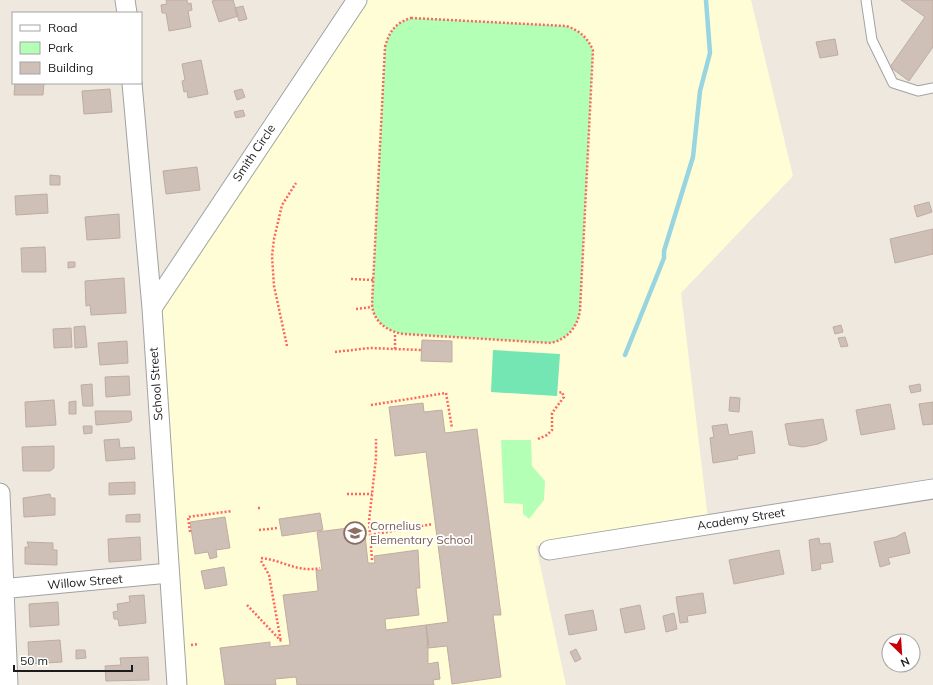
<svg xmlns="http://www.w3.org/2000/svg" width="933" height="685" font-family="Mulish,sans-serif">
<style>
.education{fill:#fffdd6}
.park{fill:#b4ffb6}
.pitch{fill:#73e6b3}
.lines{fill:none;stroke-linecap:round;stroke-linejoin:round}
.stream{stroke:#99d5e1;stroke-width:4.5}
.building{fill:#cec0b7;stroke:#c0aca0}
.service-casing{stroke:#a2a2a2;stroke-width:11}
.minor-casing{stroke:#a2a2a2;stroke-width:21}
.path{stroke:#ff655e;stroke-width:2.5;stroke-dasharray:2 2;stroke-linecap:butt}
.service{stroke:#fff;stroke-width:9}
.minor{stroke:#fff;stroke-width:19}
.labels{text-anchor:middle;stroke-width:3.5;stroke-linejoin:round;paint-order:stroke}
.street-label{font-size:12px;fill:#1b1b1b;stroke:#fff}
.education-label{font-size:12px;fill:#785e54;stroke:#fff;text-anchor:start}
</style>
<rect width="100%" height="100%" fill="#eee8de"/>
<path class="education" d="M360 0H751L793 176 681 293 708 519 536 546 566 685H179L154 308Z"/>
<path class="park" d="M415 18 566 26C579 30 587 37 593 50L580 311C577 328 567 339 551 343L404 334C388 332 373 322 372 304L385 47C389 32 397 19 415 18Z
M501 440H531L532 466 545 481 544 500 529 519 523 514V504L504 503Z"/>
<path class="pitch" d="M493 350 560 354 557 396 491 392Z"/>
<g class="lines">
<path class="stream" d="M625 355 664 258V251L693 157 700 91 710 53 706 0"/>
</g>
<path class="building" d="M166 0H187L188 4 191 3 192 10 188 11 191 27 169 31 166 13H162L161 5 167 4Z
M217 0H233L238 16 219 22 212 1Z
M901 0H933V47L909 81 890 67 925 17Z
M243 6 247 19 239 21 235 8Z
M835 39 838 55 820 58 816 42Z
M201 60 208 94 188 98 187 91 184 92 182 81 185 80 182 64Z
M15 83H44L43 95H14Z
M110 89 112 112 84 114 82 91Z
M242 89 245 97 237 100 234 91Z
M243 110 245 116 236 118 234 112Z
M197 167 200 190 166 194 163 171Z
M50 175 60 176V185H50Z
M47 194 48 213 16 215 15 196Z
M929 202 932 212 917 217 914 206Z
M119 214 120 238 87 240 85 217Z
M933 229V254L895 263 890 239Z
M45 247 46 272H22L21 248Z
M68 262H75V267L68 268Z
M124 278 126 313 91 315 90 305 86 306 85 281Z
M841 325 843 332 835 334 833 327Z
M85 326 87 347 75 348 74 327Z
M71 328 72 347 54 348 53 329Z
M845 337 848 346 841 347 838 338Z
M422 340 452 341V362L421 361Z
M127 341 128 363 100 365 98 343Z
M129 376 130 395 106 397 105 377Z
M92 384 93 406H83L81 385Z
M920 384 921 391 911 393 909 386Z
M730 397 740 398 739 412 729 411Z
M54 400 56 425 26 427 25 402Z
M76 401V414H69V402Z
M933 402V424L923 425 919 404Z
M423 403 424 412 442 410 445 433 477 429 501 615H493L501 677 452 684 447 646 428 648 426 625 448 622 426 452 395 456 389 407Z
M890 404 895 429 861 435 856 410Z
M95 411H131L132 420 129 422 96 425Z
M823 419 827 440 818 444 803 447 789 445 785 424Z
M727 424 729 435 752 431 755 453 737 456 738 459 713 463 710 438 714 437 712 426Z
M83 426H92V433L84 434Z
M119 439 120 448 134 447 135 459 106 461 104 440Z
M54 446V468L50 471H23L22 447Z
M135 482V494L109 495V483Z
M50 494 51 498H55V515L24 517 23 498Z
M320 513 323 530 282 536 279 519Z
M140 514V522H126V515Z
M225 517 230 548 216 550 217 557 210 559 208 552 195 554 190 522Z
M364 526 368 563H375L374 556 418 550 420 588H416L419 615 385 619 386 630 426 625 429 645 426 646 428 648V664L438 662 440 679 433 680 434 685H297L296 677 275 679 276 685H225L220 648 270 642V647L290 645 283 595 318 591 316 570H322L317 532Z
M905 532 910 553 888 558 890 564 880 567 874 542 896 537Z
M140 537 141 560 109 562 108 539Z
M819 538 820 544 830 543 833 562 820 564 821 569 812 571 809 540Z
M27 542 53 543V550H57V565L25 564V547H29Z
M779 550 784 574 734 584 729 560Z
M224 567 227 585 205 589 201 571Z
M703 593 706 613 687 616 688 622 680 623 676 597Z
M144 595 146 623 119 626 118 619H114L113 612 118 611 117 604 130 602 129 596Z
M58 602 59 625 30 627 29 604Z
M640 605 645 629 625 633 620 609Z
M593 610 597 630 569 635 565 615Z
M674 613 677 629 666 632 663 616Z
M60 640 62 662 29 664 28 642Z
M576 649 581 659 575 662 570 652Z
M76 650H85L86 658 76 659Z
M148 657 149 680 106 681 105 666 121 665 120 658Z"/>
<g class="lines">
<g class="service-casing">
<path id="service" d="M866 0 872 40 893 83 918 91 933 88"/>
</g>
<g class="minor-casing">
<path id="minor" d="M125 0 127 13
M132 83 152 308 177 685
M152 308 357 0
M0 493 8 685
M549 550 933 489
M0 589 169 573"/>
</g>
<path class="path" d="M411 18 566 26C579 30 587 37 593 50L580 311C577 328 567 339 551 343L404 334C388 332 373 322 372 304L385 47C389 32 395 23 411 18Z
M351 279 373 280
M356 309 372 307
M287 346 274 286 272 256 274 239 282 205 296 183
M395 349V333
M335 352 370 348 421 350
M371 405 446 393 452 428
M538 439 547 435 552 430V413L564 397 562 392 558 393
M347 494H372
M258 508H262
M259 530 278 528
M190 532 188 517 232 511
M370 535 433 524
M261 558C282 560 298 573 320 568
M372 560 369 521 376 458V439
M261 561 269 575 281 642
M247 605 281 641
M191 645 199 644"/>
<use href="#service" class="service"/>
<use href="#minor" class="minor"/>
</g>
<defs>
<g id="school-ring" transform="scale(1.15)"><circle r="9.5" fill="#fff" stroke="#8d6e63" stroke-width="1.5"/><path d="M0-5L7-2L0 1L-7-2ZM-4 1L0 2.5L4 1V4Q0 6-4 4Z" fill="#8d6e63"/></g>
</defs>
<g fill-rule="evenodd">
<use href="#school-ring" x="355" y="533"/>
</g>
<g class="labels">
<g class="street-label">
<text transform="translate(254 153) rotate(-56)" y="4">Smith Circle</text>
<text transform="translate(156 384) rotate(-94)" y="4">School Street</text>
<text transform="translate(741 519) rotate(-9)" y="4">Academy Street</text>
<text transform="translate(85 582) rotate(-5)" y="4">Willow Street</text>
</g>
<g class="education-label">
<text x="370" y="530">Cornelius<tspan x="370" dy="14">Elementary School</tspan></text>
</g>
</g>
<rect x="12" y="12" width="130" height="72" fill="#ffffff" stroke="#a4a4a4"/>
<rect x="20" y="25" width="20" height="6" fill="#ffffff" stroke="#a4a4a4"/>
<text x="48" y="32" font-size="12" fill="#1b1b1b">Road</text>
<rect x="20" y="42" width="20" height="12" fill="#b4ffb6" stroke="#a4a4a4"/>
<text x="48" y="52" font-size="12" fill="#1b1b1b">Park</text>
<rect x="20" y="62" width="20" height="12" fill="#cec0b7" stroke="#a4a4a4"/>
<text x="48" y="72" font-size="12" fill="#1b1b1b">Building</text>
<g transform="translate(901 653) rotate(155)"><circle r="19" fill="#ffffff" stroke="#a4a4a4"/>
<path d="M0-3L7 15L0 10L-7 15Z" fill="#c5000b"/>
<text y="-6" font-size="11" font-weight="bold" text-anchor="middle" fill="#1b1b1b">N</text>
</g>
<path d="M14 665v6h118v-6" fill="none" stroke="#1b1b1b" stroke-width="2"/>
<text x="20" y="665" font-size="12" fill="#1b1b1b" stroke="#ffffff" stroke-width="3" paint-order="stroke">50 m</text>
</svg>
